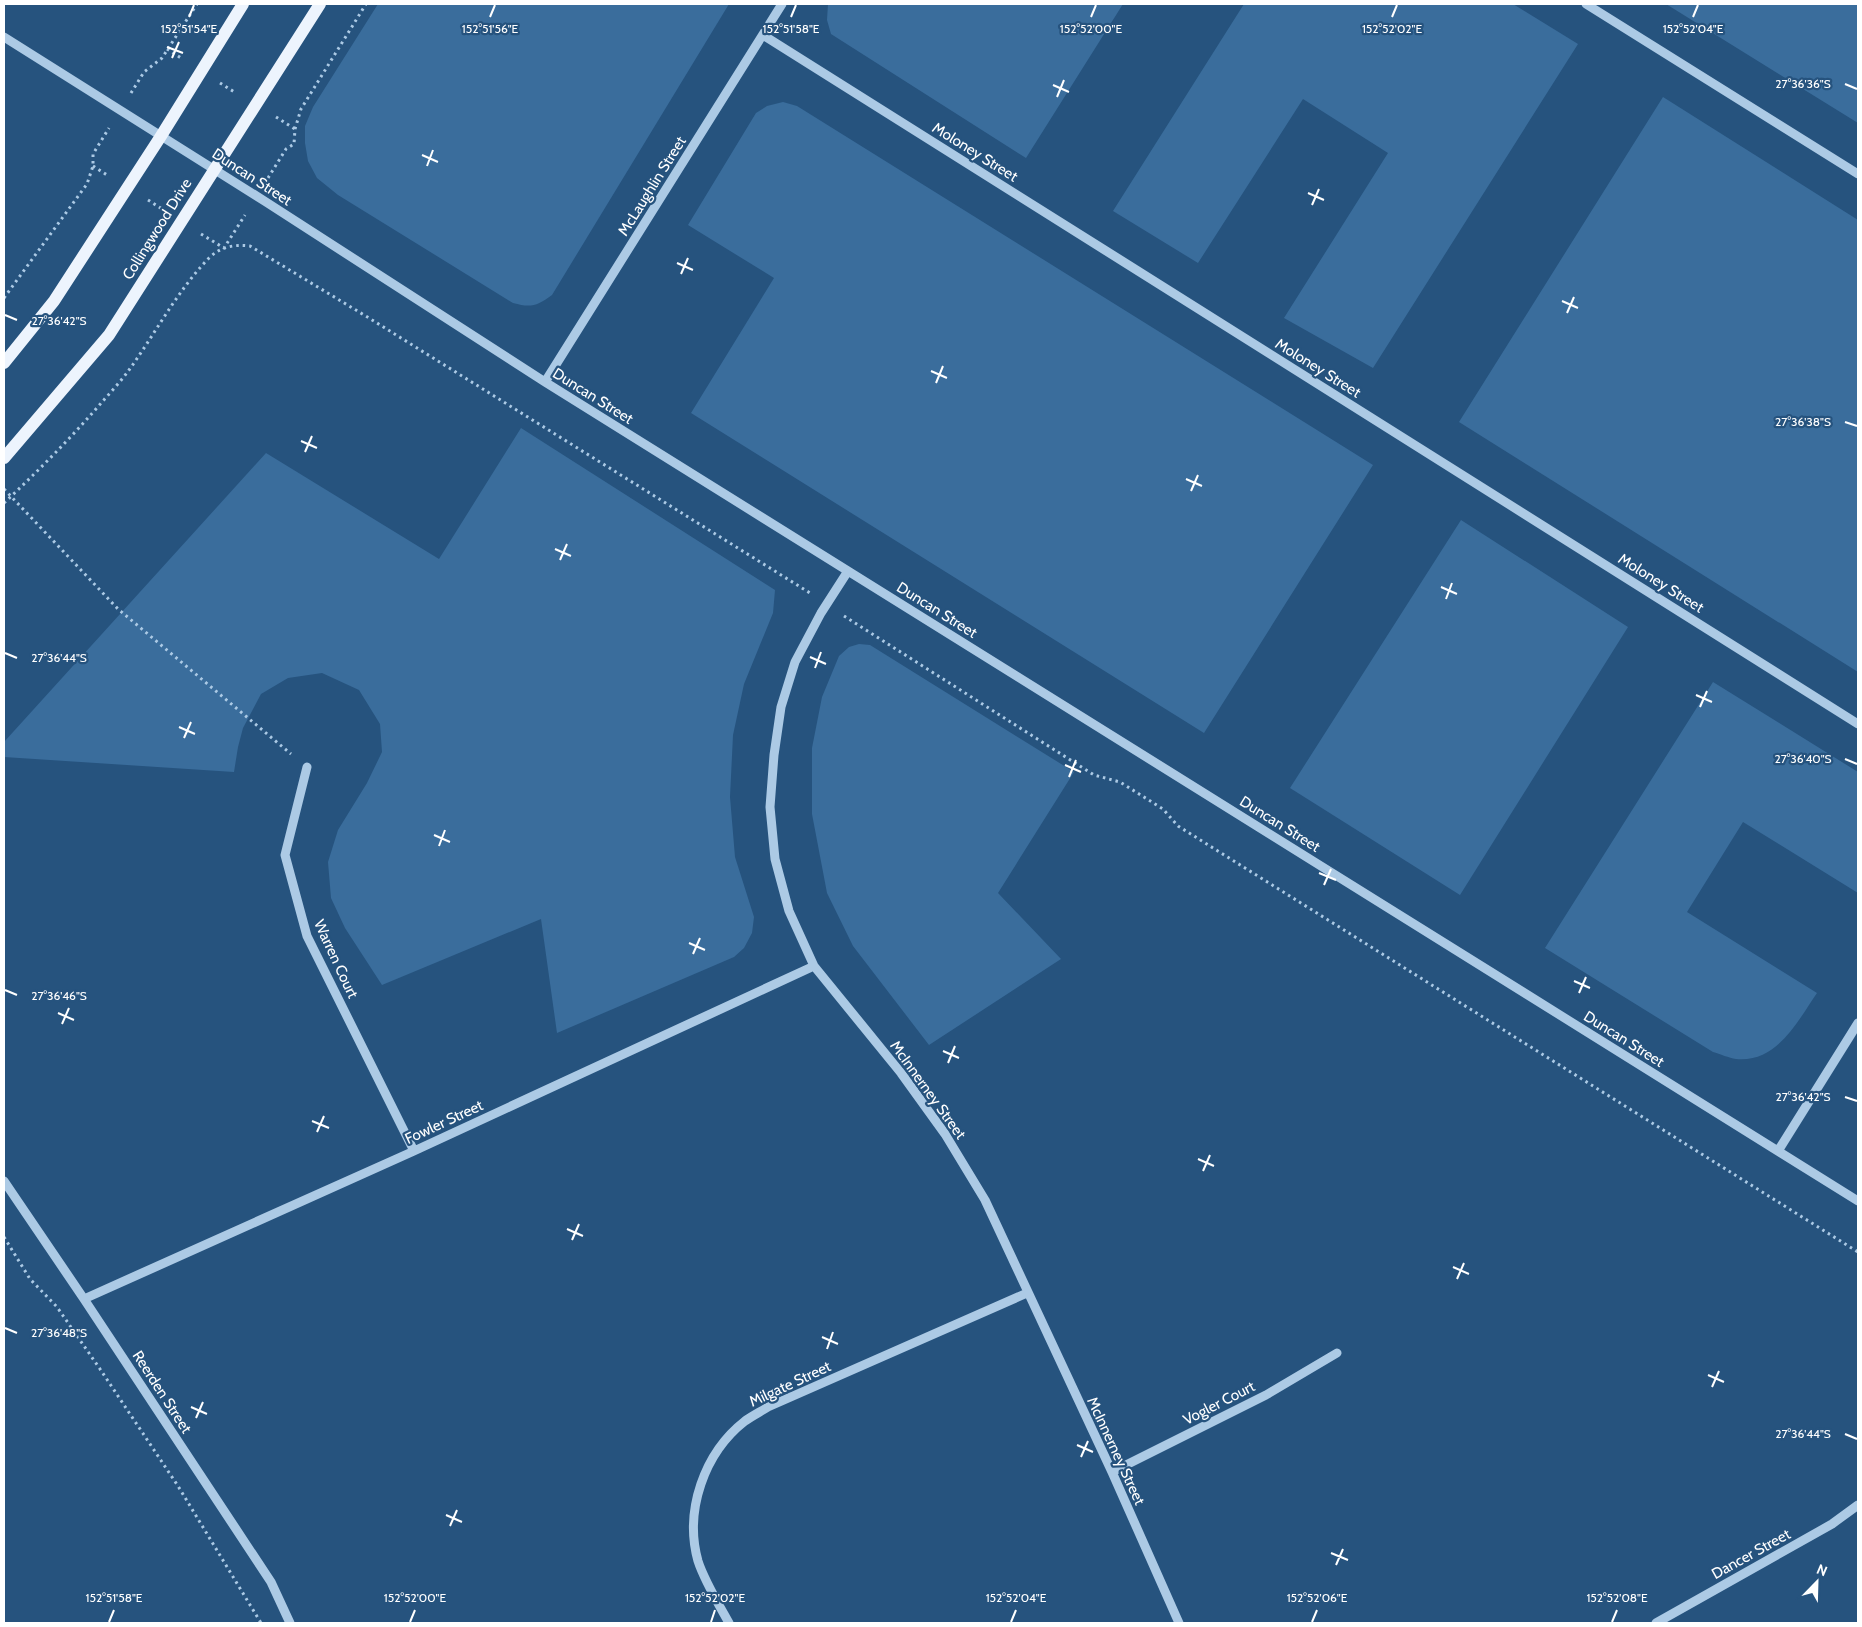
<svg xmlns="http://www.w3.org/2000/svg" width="1862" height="1627" font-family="Cabin,sans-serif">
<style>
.green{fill:#3a6d9c}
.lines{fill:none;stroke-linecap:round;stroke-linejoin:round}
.path{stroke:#accae5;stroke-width:3;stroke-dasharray:2.5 4;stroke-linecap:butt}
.minor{stroke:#accae5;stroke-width:9}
.major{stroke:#edf4fd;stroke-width:12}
.ticks{fill:none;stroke:#fff;stroke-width:2}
.labels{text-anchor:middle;stroke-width:4.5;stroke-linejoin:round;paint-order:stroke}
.street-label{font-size:15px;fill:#fff;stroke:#26537e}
.ticks-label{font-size:12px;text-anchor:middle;fill:#fff;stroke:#26537e;stroke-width:4.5;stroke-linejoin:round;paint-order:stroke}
</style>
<rect width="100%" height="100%" fill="#26537e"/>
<path class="green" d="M378 4H729L552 295C537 306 531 308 513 303L338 195 317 178 308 161 305 143V126L313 107Z
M828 4H1123L1026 158 831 34 827 20Z
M1244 4H1513L1578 44 1373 368 1284 318 1388 153 1303 99 1198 263 1113 211Z
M1666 4H1858V123Z
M1663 97 1858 220V672L1459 422Z
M783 102 797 106 1373 465 1204 733 691 413 774 278 688 225 756 113 767 106Z
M521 428 775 590 773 613 744 684 733 735 730 797 735 857 754 917 752 933 744 948 734 957 557 1033 541 919 382 985 345 928 331 898 328 862 338 830 367 783 382 752 380 724 359 690 322 673 288 678 261 694 243 728 238 747 234 772 4 757V742L266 453 439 559Z
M1461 520 1628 627 1460 895 1290 788Z
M859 644 870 645 1074 772 998 893 1061 959 929 1045 853 946 827 893 812 814V748L822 697 839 656 849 647Z
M1713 682 1858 772V893L1743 822 1687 912 1817 993C1797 1022 1777 1063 1736 1059 1729 1058 1720 1054 1713 1052L1545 948Z"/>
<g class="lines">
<path class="path" d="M167 49 181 58
M220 83 236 93
M131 93 144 72 162 58 197 4
M276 117 295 129
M93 166 107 175
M268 178 286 149 294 144 295 129 301 109 366 4
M148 200 162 209
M201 234 224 248 245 215
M4 298 87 184 93 166V154L109 128
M4 489 118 609 291 754
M4 503C38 471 71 438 102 402 111 392 121 381 129 370 155 334 177 291 209 258 220 247 234 244 250 246L369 318 810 593
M844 616 1094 775 1120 782 1163 809 1178 826 1858 1252
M4 1237 30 1279 57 1307 100 1369 178 1486 261 1623"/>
<path class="minor" d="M1586 4 1858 174
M763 35 1858 724
M4 37 266 202 545 382 1858 1201
M545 382 782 4
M848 571 821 613 795 662 781 707 774 755 770 807 775 859 789 911 814 966 901 1073 945 1134 985 1200 1112 1472 1179 1623
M307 767 285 855 307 936 414 1151
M1778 1151 1858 1023
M4 1181 84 1299 271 1582 290 1623
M84 1299 414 1151 814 966
M1112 1472 1266 1395 1337 1353
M729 1623C719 1605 704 1580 698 1561 684 1511 704 1453 745 1421 752 1416 760 1412 768 1407L1027 1293
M1656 1623 1832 1524 1858 1505"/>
<path class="major" d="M4 363 54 301 161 136 243 4
M4 458 109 335 320 4"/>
</g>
<path class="ticks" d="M189 17 194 5M490 17 495 5M791 17 796 5M1091 17 1096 5M1392 17 1397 5M1693 17 1698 5M167 47 183 53M172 58 179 42M1845 84 1857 89M1053 85 1069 92M1057 97 1064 80M422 155 438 162M427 166 433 150M1308 193 1324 200M1312 205 1319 189M677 263 693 270M681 274 688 258M1562 301 1578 308M1567 313 1574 297M5 315 17 320M931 371 947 378M936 383 943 366M1845 422 1857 426M301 441 317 448M305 452 312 436M1186 479 1202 486M1191 491 1198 475M555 549 571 556M560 560 567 544M1441 587 1457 594M1446 599 1452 583M5 653 17 658M810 657 826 664M815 668 821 652M1696 695 1712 702M1700 707 1707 691M179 727 195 734M184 738 191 722M1845 759 1857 764M1065 765 1081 772M1069 777 1076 760M434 835 450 842M439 846 445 830M1319 873 1336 880M1324 885 1331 869M689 943 705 950M693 954 700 938M1574 981 1590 988M5 990 17 995M1579 993 1586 977M58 1013 74 1020M62 1024 69 1008M943 1051 959 1058M948 1063 955 1046M1845 1097 1857 1101M312 1121 329 1128M317 1132 324 1116M1198 1159 1214 1166M1203 1171 1210 1155M567 1229 583 1236M572 1240 579 1224M1453 1267 1469 1274M1457 1279 1464 1263M5 1328 17 1333M822 1337 838 1344M827 1349 833 1332M1708 1375 1724 1382M1712 1387 1719 1371M191 1407 207 1414M196 1418 203 1402M1845 1434 1857 1439M1077 1445 1093 1452M1081 1457 1088 1441M446 1515 462 1522M450 1526 457 1510M1331 1553 1348 1560M1336 1565 1343 1549M109 1622 114 1610M410 1622 415 1610M711 1622 715 1610M1011 1622 1016 1610M1312 1622 1317 1610M1612 1622 1617 1610"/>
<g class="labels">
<g class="street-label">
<text transform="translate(975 152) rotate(32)" y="5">Moloney Street</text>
<text transform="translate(252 177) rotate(33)" y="5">Duncan Street</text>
<text transform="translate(652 186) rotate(-58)" y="5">McLaughlin Street</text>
<text transform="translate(157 229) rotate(-58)" y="5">Collingwood Drive</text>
<text transform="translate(1318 368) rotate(32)" y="5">Moloney Street</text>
<text transform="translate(593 396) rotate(32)" y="5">Duncan Street</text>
<text transform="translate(1661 583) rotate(32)" y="5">Moloney Street</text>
<text transform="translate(937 610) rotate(32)" y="5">Duncan Street</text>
<text transform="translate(1280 824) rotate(32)" y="5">Duncan Street</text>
<text transform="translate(336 959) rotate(65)" y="5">Warren Court</text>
<text transform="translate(1624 1039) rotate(32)" y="5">Duncan Street</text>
<text transform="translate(928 1090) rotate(54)" y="5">McInnerney Street</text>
<text transform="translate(444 1122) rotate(-25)" y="5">Fowler Street</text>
<text transform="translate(790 1384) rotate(-25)" y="5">Milgate Street</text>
<text transform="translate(162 1392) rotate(57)" y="5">Reerden Street</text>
<text transform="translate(1219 1403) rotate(-27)" y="5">Vogler Court</text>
<text transform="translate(1116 1451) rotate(65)" y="5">McInnerney Street</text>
<text transform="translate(1751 1554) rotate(-29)" y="5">Dancer Street</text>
</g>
</g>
<g class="ticks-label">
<text x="189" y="33">152°51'54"E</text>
<text x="490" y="33">152°51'56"E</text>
<text x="791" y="33">152°51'58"E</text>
<text x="1091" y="33">152°52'00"E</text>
<text x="1392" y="33">152°52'02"E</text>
<text x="1693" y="33">152°52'04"E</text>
<text x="1803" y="88">27°36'36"S</text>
<text x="59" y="325">27°36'42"S</text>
<text x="1803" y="426">27°36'38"S</text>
<text x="59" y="662">27°36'44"S</text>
<text x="1803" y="763">27°36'40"S</text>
<text x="59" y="1000">27°36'46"S</text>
<text x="1803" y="1101">27°36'42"S</text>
<text x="59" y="1337">27°36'48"S</text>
<text x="1803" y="1438">27°36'44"S</text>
<text x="114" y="1602">152°51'58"E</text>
<text x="415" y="1602">152°52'00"E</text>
<text x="715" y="1602">152°52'02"E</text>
<text x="1016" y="1602">152°52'04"E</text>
<text x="1317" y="1602">152°52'06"E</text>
<text x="1617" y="1602">152°52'08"E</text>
</g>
<rect width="1862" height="1627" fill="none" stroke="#ffffff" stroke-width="10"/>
<g transform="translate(1817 1582) rotate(23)" stroke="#26537e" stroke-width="4" paint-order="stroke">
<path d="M0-4L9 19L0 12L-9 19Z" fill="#ffffff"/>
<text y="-8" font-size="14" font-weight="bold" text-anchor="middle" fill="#ffffff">N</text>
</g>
</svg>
